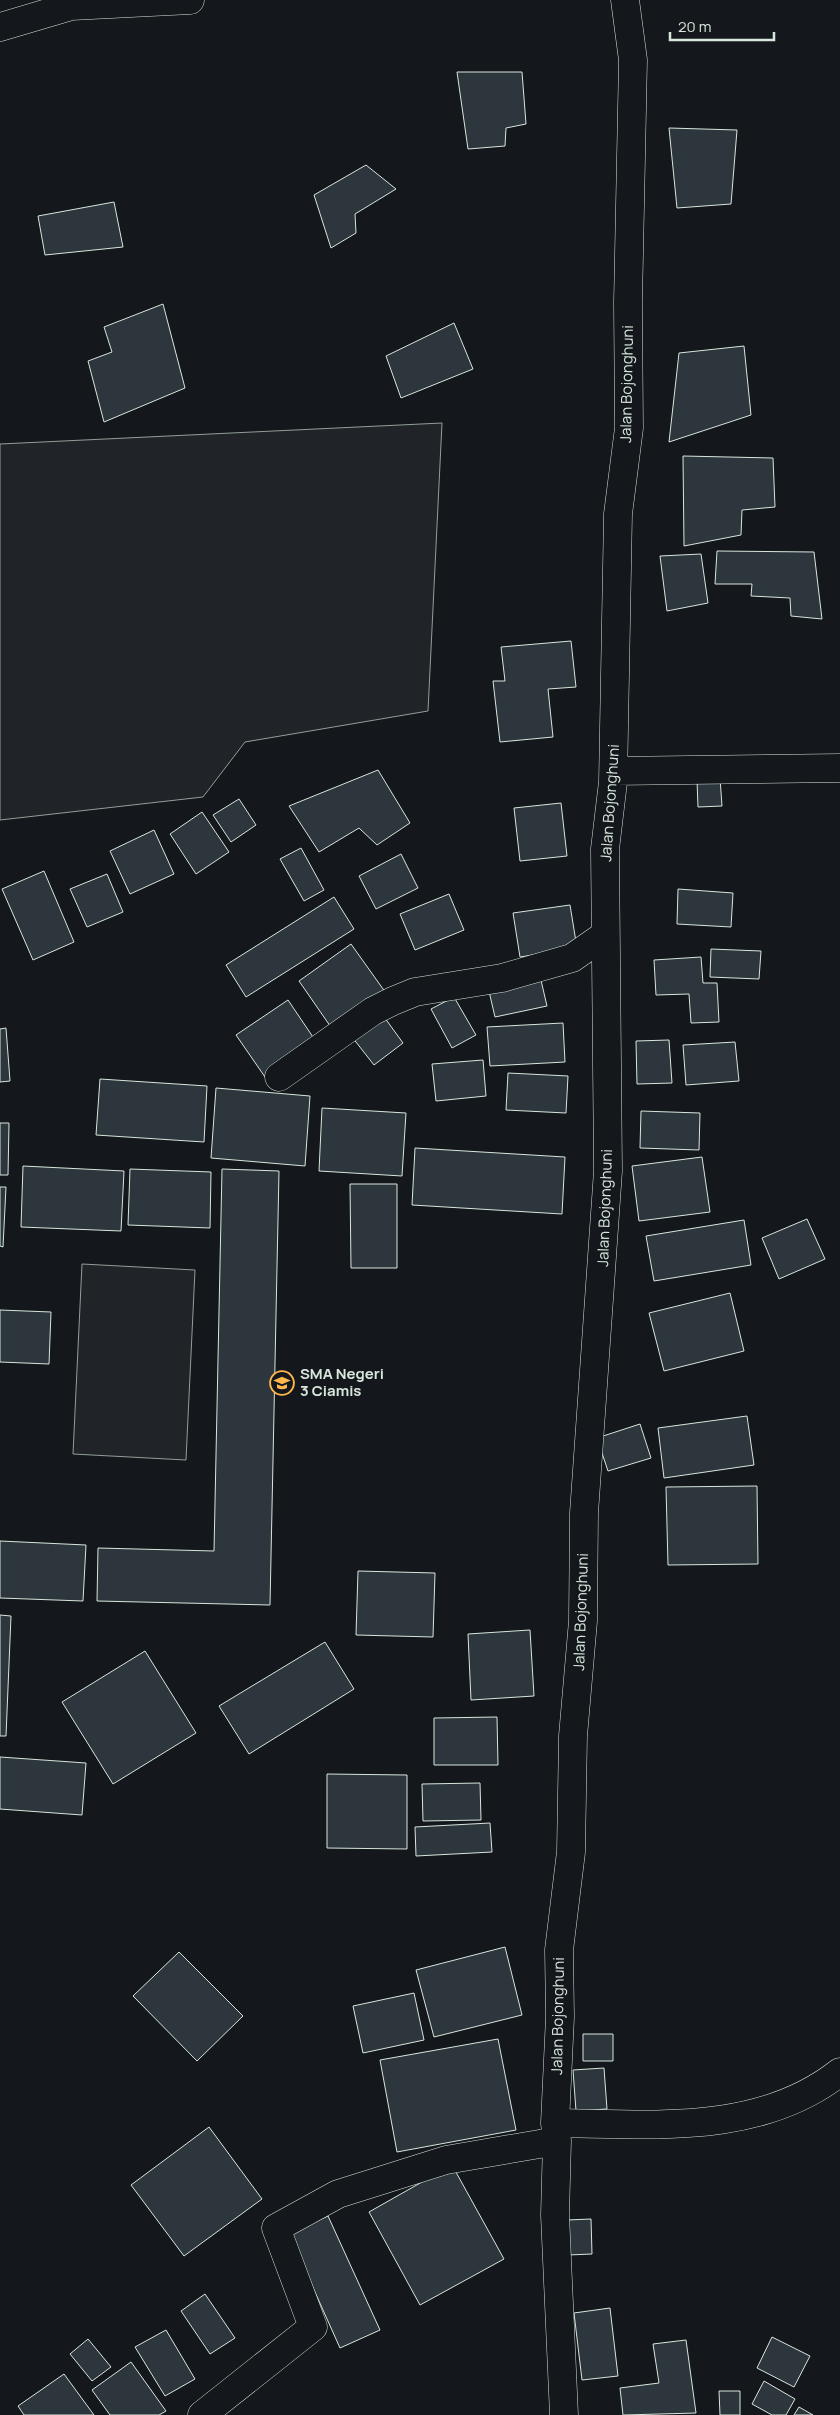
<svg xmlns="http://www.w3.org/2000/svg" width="840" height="2415" font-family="Manrope,sans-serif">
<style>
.green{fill:#202428;stroke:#939e99}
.building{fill:#2c363c;stroke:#d8e6dc}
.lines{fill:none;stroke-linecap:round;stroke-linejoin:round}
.minor-casing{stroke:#d8e6dc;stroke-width:29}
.minor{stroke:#14181c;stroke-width:28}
.labels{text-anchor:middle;stroke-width:4;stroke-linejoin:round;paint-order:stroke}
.street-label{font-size:15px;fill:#d8e6dc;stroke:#14181c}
.poi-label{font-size:15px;font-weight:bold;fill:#d8e6dc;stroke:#14181c;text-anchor:start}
</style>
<rect width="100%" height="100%" fill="#14181c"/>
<path class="green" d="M442 423 428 711 245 742 203 797 0 820V444Z
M82 1264 195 1270 186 1460 73 1454Z"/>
<path class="building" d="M457 72H522L526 124 506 128 505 146 468 149Z
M669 128 737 130 731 204 677 208Z
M366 165 396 189 355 214 356 233 331 248 314 195Z
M114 202 123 247 45 255 38 216Z
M163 304 185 388 104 422 88 361 112 352 104 327Z
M454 323 473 369 401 398 386 356Z
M744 346 751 415 669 442 679 353Z
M683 456 773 458 775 507 742 510 741 535 684 546Z
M717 551 814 552 822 619 791 616 790 598 751 596 752 584H715Z
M701 554 708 603 667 611 660 556Z
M571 641 576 687 548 689 553 737 500 742 493 681H505L501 647Z
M378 770 410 823 377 845 359 828 319 852 289 806Z
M720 778 722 806 698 807 697 780Z
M239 799 256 825 231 842 213 815Z
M561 803 567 856 520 861 514 808Z
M202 812 229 852 196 874 170 834Z
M154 830 174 874 130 894 110 851Z
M301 848 324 890 304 901 280 859Z
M401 854 418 888 376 909 359 876Z
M44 871 74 942 33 960 2 889Z
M107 874 123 912 87 927 70 889Z
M678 889 733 893 731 927 677 924Z
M449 894 464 930 415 950 400 914Z
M334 897 354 929 246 997 226 965Z
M570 905 577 948 520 957 513 913Z
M351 944 388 996 335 1033 299 981Z
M711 949 761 951 759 979 710 977Z
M701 957 703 983H717L719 1022 691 1023 689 994 656 995 654 960Z
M540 976 547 1006 495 1017 488 987Z
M454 997 476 1035 452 1048 431 1009Z
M288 1000 317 1043 265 1077 236 1035Z
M382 1014 403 1043 374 1065 352 1037Z
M563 1023 565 1062 490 1066 487 1027Z
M6 1028 10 1081 0 1082V1029Z
M669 1040 672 1083 637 1084 636 1041Z
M735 1042 739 1081 686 1085 683 1045Z
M483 1060 486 1096 436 1101 432 1064Z
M508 1073 568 1076 566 1113 506 1110Z
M100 1079 207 1086 204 1142 96 1135Z
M216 1088 310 1096 305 1166 211 1158Z
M322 1108 406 1113 402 1176 319 1171Z
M641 1111 700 1113 699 1150 640 1148Z
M0 1123H9L8 1175H0Z
M415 1148 565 1157 562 1214 412 1205Z
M702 1157 710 1212 639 1221 632 1166Z
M23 1166 124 1171 121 1231 21 1227Z
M130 1169 211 1172 210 1228 128 1225Z
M222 1169 279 1171 270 1605 97 1601 98 1548 214 1551Z
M350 1184H397V1268H351Z
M0 1187H6L3 1247 0 1246Z
M807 1219 825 1259 779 1279 762 1238Z
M744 1220 751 1265 654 1281 646 1236Z
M730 1293 744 1351 664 1371 649 1313Z
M0 1310 51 1312 49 1364 0 1362Z
M747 1416 754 1465 664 1478 658 1428Z
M640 1424 651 1458 608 1471 597 1438Z
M757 1486 758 1564 668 1565 666 1487Z
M0 1541 86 1545 83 1601 0 1598Z
M358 1571 435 1573 433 1637 356 1635Z
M0 1615 11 1616 6 1736H0Z
M530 1630 534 1696 471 1700 468 1634Z
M325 1642 354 1689 249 1754 219 1706Z
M145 1651 196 1733 113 1784 62 1702Z
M497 1717 498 1765H434V1718Z
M0 1757 86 1763 82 1815 0 1809Z
M327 1774 407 1775V1849L327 1848Z
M480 1783 481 1820 423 1821 422 1784Z
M490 1823 492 1852 416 1856 415 1827Z
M505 1947 522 2015 434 2037 416 1970Z
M179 1952 243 2016 197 2061 133 1996Z
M414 1993 424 2040 363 2053 353 2006Z
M583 2034H613V2061H583Z
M498 2039 516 2130 397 2152 380 2060Z
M604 2068 607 2109 576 2111 573 2070Z
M209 2127 262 2199 184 2256 131 2185Z
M452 2165 504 2259 420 2305 369 2212Z
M328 2216 380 2330 340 2348 289 2234Z
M591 2219 592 2254 568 2255 567 2220Z
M205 2294 235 2338 210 2354 181 2311Z
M610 2308 618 2376 582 2380 574 2313Z
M166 2330 195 2379 165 2396 135 2347Z
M772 2337 810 2356 794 2387 757 2368Z
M88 2339 111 2367 92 2381 70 2354Z
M686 2340 696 2413 623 2415 620 2388 659 2383 653 2344Z
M131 2362 166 2411 159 2415H110L92 2390Z
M64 2374 94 2415H24L18 2406Z
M764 2381 795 2399 786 2415H772L752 2404Z
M719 2391H740V2415H720Z
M799 2407 813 2415H794Z"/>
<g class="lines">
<g class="minor-casing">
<path id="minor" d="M0 27 71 6 190 0
M614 771 840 768
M279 1077 373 1011 393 1001 415 992 502 978 572 958 605 935
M555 2123C652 2124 759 2136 840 2072
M202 2415 313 2327 276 2228 338 2194 446 2160 557 2141
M564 2415 555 2215 557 2141 555 2123 560 2017 559 1950 571 1852 573 1736 583 1621 584 1513 608 1171 605 849 613 782 618 514 629 428 628 303 633 60 625 0"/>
</g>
<use href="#minor" class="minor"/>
</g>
<defs>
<g id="school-ring" transform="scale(1.25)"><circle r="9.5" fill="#14181c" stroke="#ffb74d" stroke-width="1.5"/><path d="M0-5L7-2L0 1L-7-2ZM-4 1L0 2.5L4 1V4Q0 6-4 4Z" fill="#ffb74d"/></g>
</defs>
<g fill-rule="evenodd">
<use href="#school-ring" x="282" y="1383"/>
</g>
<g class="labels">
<g class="street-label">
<text transform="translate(627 384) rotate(-89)" y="5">Jalan Bojonghuni</text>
<text transform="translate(610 803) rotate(-86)" y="5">Jalan Bojonghuni</text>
<text transform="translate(605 1208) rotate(-88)" y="5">Jalan Bojonghuni</text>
<text transform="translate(581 1612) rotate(-88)" y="5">Jalan Bojonghuni</text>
<text transform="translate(558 2016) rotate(-89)" y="5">Jalan Bojonghuni</text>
</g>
<g class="poi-label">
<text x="300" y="1379">SMA Negeri<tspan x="300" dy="17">3 Ciamis</tspan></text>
</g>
</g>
<path d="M670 32v8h104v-8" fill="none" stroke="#d8e6dc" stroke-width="2.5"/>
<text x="678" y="32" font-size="15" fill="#d8e6dc" stroke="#14181c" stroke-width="4" paint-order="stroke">20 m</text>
</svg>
